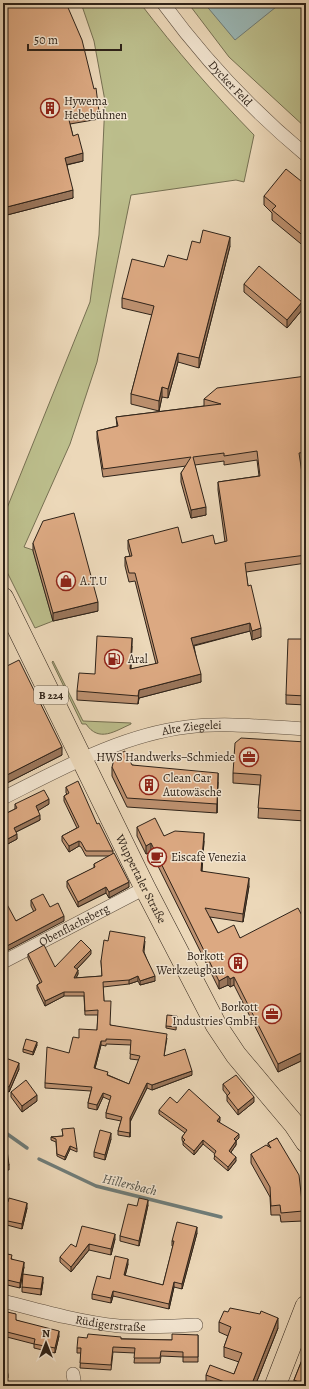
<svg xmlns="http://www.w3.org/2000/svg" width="309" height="1389" font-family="Alegreya,serif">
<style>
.green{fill:#bcbe8c;stroke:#767052}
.water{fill:#9ab8b7;stroke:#6f7c78}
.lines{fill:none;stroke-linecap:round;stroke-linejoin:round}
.stream{stroke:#6f7c78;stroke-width:3.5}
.minor-casing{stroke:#5e5041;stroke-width:14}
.primary-casing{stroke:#2f2319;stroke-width:22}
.minor{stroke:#f3e6d2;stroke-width:13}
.primary{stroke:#ecd8b9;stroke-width:21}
.wall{fill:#bd9170;stroke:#2f2319;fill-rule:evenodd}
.shaded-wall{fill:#9a765b;stroke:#2f2319}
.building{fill:#dca982;stroke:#2f2319;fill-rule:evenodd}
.labels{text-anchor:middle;stroke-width:3;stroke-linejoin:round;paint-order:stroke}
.shield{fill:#f3e6d2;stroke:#6a5e50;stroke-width:1}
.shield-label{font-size:11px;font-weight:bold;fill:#2f2319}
.street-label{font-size:12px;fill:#2f2319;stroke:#f3e6d2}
.poi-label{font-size:12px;fill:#2f2319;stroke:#f3e6d2;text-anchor:start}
.water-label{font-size:13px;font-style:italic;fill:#4f5048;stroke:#f3e6d2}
</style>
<rect width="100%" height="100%" fill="#ecd8b9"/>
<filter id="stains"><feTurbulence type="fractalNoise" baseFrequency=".005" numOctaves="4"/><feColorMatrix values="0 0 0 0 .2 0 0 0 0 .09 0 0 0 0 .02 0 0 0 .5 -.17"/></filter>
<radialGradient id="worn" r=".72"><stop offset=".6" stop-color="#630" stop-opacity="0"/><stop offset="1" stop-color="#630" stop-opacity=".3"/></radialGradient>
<path class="green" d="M81 3H140C176 50 213 93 254 135L244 182 236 180 131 195 97 362 70 444 24 547 33 550 53 621 35 628 3 564V518L90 302 99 235 105 101 94 41Z
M188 3H306V128L229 57Z
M53 661 83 721 131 723V724C115 731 99 743 86 724H82L52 662Z"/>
<path class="water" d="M204 3H281L235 40Z"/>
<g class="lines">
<path class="stream" d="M3 1131 27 1148
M39 1159 96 1186 221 1217"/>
<g class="minor-casing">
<g id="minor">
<path id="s1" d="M163 3C204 59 253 111 306 155"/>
<path id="s2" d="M3 798C61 769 121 735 187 727 226 722 267 727 306 729"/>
<path id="s3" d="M3 962 145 888"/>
<path id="s4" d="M3 1301C41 1311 80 1322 119 1326 145 1328 170 1326 196 1325"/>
<path d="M73 1374 75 1386"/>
</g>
</g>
<g class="primary-casing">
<g id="primary">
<path id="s5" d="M3 598 145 888 216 1025 236 1055 294 1124 306 1142"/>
<path d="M275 1386 306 1306"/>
</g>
</g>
<use href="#minor" class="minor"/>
<use href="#primary" class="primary"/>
</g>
<path class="wall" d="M3 3 99 112V119L70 124 73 136 83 161 67 165 73 198 3 216Z
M306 185V248L272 220V213L264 205V196Z
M200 243 230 246 199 368 178 362 168 398 162 397 159 411 131 404V394L152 315 122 308V298L164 267 187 260Z
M244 284 302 310 287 328 244 292Z
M306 376V461L301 462 306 500V563L246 572 248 586 261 637 252 640 250 631 194 646 201 682 139 698 138 704 77 700V691L95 674 132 646 131 669 156 664 135 581 129 582 125 566V557L130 556 128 549V540L182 543 215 544 225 542 218 490V482L259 476 257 460 224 465V461L195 465 206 515 191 518 181 482V473L186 466 103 477 97 439V431L117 426 116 417 204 406V399Z
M33 543 98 611 53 621 33 551Z
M306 639V705L286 704V695Z
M3 668 62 755 3 785V689L5 684 3 680Z
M306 742V821L258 818 260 785 233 783V773Z
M132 765 218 782 217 813 127 807 112 776V767Z
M66 787 97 824 113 851V854L129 887 109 898 106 893 78 907 67 887V881L94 868V864L110 856H86L81 847 79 846 69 852 62 841V836L77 828 64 801V796L67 794 66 793Z
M15 804H49L38 810 40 820 16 832 17 839 4 846 3 845V815L15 809Z
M137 827 164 836 204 841 202 871 249 886 243 922 210 917 218 933 240 938 306 923V1062L302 1064 301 1061 278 1072 234 985 230 987 228 985 219 989 151 852 146 854 137 836Z
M31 900 50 907 64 921H16L34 912 31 906Z
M108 941H145L144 952 155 981 140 985 138 981 129 984 103 987 104 1001 110 1025 167 1038 164 1056 192 1075 152 1090 147 1088 130 1122V1137L118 1135V1131L121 1121 106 1118V1113L110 1100 103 1097 97 1110 88 1108V1103L91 1091 45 1088V1083L69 1053 79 1038 97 1030 98 1015H85L84 996H64L45 1006 37 989V985L40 983 28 958V954L55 967 91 954 77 969 78 974 76 978 102 976 101 961ZM106 1044 131 1045 130 1059 139 1060 129 1084 108 1075 95 1068 101 1045 106 1046Z
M177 1019 176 1030 166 1028V1026Z
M37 1045 33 1055 23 1052V1049Z
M3 1057 19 1069 9 1092 3 1090Z
M223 1084 254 1102 238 1115 227 1101V1095L223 1090Z
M11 1092 37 1101 22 1112 11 1097Z
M177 1103 220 1121 219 1122 239 1138 236 1141V1145L231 1152 236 1161 228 1171 214 1159 215 1154 203 1144 194 1155 183 1145V1142L182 1140V1137L185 1133 159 1114V1110Z
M62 1129 77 1149V1152L70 1149 65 1160 57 1156 56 1142 51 1140V1137L63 1136Z
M277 1138 303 1211V1221L281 1222 280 1215H271L270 1197 251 1163V1154L268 1146V1143Z
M111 1139 105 1160 94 1157V1152Z
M3 1150 9 1165V1170H3Z
M3 1201 27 1208 22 1229 3 1224Z
M148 1205 139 1246 120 1241V1236L137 1206Z
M197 1233 182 1289 174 1287 169 1309 113 1296 111 1303 92 1299V1294L128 1264 125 1276 163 1285 173 1246H172V1241Z
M115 1239 111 1255 89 1250 71 1272 60 1262V1257L76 1247Z
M3 1253 24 1267 20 1288 3 1284Z
M43 1282 41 1295 22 1292V1287Z
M3 1311 16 1320 59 1336 55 1353 34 1348V1344L3 1336Z
M219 1322 278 1328 255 1386H209L206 1385V1375L234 1374 239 1362 224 1357V1347L228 1336 219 1332Z
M198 1335V1362H183V1357L161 1356 160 1363H134L135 1353 113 1352 111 1370 80 1368 81 1353H77V1348L87 1338 172 1340Z
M306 1350V1386H294V1380Z"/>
<path class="shaded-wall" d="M83 153V161L65 165V158Z
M73 190V198L3 216V208Z
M230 237V246L199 368V358Z
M302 302V310L287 328V320Z
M178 353V362L168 398V389Z
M162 387V397L159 411V401Z
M206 507V515L191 518V510Z
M98 602V611L53 621V613Z
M250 623V631L191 646V638Z
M261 628V637L252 640V631Z
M132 638V646L130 678V669Z
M201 674V682L139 698 138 704 139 690Z
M62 747V755L3 785V777Z
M218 773V782L217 813V804Z
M49 799V804L36 812V806Z
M40 815V820L14 833V828Z
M204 833V841L201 879V871Z
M17 834V839L4 846V841Z
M79 841V846L69 852V846Z
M151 843V852L146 854V846Z
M249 878V886L243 922V914Z
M129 882V887L109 898V892Z
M106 887V893L78 907V902Z
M64 916V921L3 953V948Z
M91 950V954L74 972V967Z
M78 970V974L74 982V978Z
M138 976V981L129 984V980Z
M155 976V981L140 985V981Z
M228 976V985L219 989V981Z
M234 977V985L230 987V979Z
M64 992V996L45 1006V1001Z
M7 993V998L3 1000V994Z
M101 1041V1045L94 1072V1068Z
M37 1042V1045L33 1055V1052Z
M301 1053V1061L278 1072V1064Z
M306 1053V1062L302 1064V1055Z
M19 1063V1069L9 1092V1087Z
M192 1071V1075L152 1090V1085Z
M147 1083V1088L130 1122V1137V1118Z
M103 1093V1097L97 1110V1105Z
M37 1095V1101L22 1112V1106Z
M254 1097V1102L238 1115V1110Z
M220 1117V1121L217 1125V1121Z
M111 1133V1139L105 1160V1155Z
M239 1134V1138L234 1143V1139Z
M203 1140V1144L194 1155V1151Z
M236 1141V1145L229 1155V1151Z
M70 1146V1149L65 1160V1157Z
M236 1157V1161L228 1171V1167Z
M148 1200V1205L139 1246V1241Z
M27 1203V1208L22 1229V1224Z
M197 1227V1233L182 1289V1284Z
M115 1234V1239L111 1255V1249Z
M89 1244V1250L71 1272V1267Z
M128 1259V1264L124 1280V1275Z
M24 1262V1267L20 1288V1283Z
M43 1277V1282L41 1295V1289Z
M174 1282V1287L169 1309V1304Z
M113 1291V1296L111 1303V1298Z
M278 1318V1328L255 1386H251Z
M59 1331V1336L55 1353V1348Z
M8 1375V1378L3 1379V1376Z"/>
<path class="building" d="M3 3H66L82 40 94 89 96 88 99 112 68 116 73 136 78 134 83 153 65 158 73 190 3 208Z
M286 169 306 185V238L272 210 276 206 264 196Z
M203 230 230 237 199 358 178 353 168 389 162 387 159 401 131 394 154 306 122 298 132 259 164 267 168 255 187 260 192 241 200 243Z
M259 266 302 302 287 320 244 284Z
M306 376V452L299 453 306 500V555L245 563 248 586 251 585 261 628 252 631 250 623 191 638 201 674 139 690 138 696 77 691 79 673 95 674 97 636 132 638 130 669 158 663 135 573H129L125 557 132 556 128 540 178 527 182 543 213 535 215 544 227 541 218 482 260 476 257 451 224 456V453L193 457 206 507 191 510 181 473 191 457 103 469 97 431 118 426 116 417 221 404 204 399 217 388Z
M74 513 98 602 53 613 33 543 43 521Z
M288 639H306V696L286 695Z
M19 660 62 747 3 777V689L6 679 3 672V668Z
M241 738 306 742V811L258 808 261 775 233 773 235 743Z
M125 751 132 765 218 773 217 804 127 798 112 767 115 756Z
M78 781 97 824 99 823 113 851H86L81 842 79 841 69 846 62 836 79 827 64 796 69 793 66 787Z
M44 790 49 799 36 806 40 815 14 828 17 834 4 841 3 840V815L17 808 15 804Z
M155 818 164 836 175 831 204 833 201 871 249 878 243 914 205 908 218 933 234 925 240 938 298 908 306 923V1053L302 1055 301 1053 278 1064 234 977 230 979 228 976 219 981 151 843 146 846 137 827Z
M114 853 129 882 109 892 106 887 78 902 67 881 95 867 94 864Z
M43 894 50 907 58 903 64 916 3 948V897L16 921 36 910 31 900Z
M110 931 145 937 143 951 155 976 140 981 138 976 129 980 103 982 104 1001H111L110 1025 167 1034 164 1056 185 1049 192 1071 152 1085 147 1083 130 1118V1133L118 1131 122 1117 106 1113 111 1096 103 1093 97 1105 88 1103 92 1087 45 1083 47 1047 69 1053 73 1037 79 1038V1029L97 1030 98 1010 85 1011 84 992H64L45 1001 37 985 42 982 28 954 44 945 55 967 81 940 91 950 74 967 78 970 74 978 102 976 101 961 104 940 108 941ZM106 1039 131 1040 130 1054 140 1056 129 1084 107 1075 108 1072 94 1068 101 1041H106Z
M3 980 7 993 3 994Z
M167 1015 177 1016 176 1027 166 1026Z
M26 1039 37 1042 33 1052 23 1049Z
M3 1057 19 1063 9 1087 3 1084Z
M236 1075 254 1097 238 1110 227 1096 230 1093 223 1084Z
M26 1080 37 1095 22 1106 11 1092Z
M189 1089 220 1117 217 1121 239 1134 234 1139 236 1141 229 1151 236 1157 228 1167 214 1155 216 1151 203 1140 194 1151 183 1142 185 1140 182 1137 187 1130 159 1110 170 1097 177 1103Z
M74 1128 77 1149 70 1146 65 1157 57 1154 56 1139 51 1137 63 1136 62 1129Z
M100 1130 111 1133 105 1155 94 1152Z
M277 1138 299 1175 303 1211 281 1213 280 1205 271 1206 270 1187 251 1154 266 1145 271 1148 268 1143Z
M3 1150H7L9 1165H3Z
M9 1198 27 1203 22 1224 3 1220V1201L8 1202Z
M139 1198 148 1200 139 1241 120 1236 128 1204 137 1206Z
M177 1222 197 1227 182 1284 174 1282 169 1304 113 1291 111 1298 92 1294 97 1276 110 1279 115 1256 128 1259 124 1275 163 1285 174 1241H172Z
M82 1226 115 1234 111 1249 89 1244 71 1267 60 1257 71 1244 76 1247Z
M3 1253 12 1255 11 1259 24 1262 20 1283 3 1279Z
M23 1274 43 1277 41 1289 22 1287Z
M230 1308 260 1314 261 1311 278 1318 251 1386H229L230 1384 206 1375 210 1365 234 1374 242 1353 224 1347 231 1327 219 1322 224 1311 228 1312Z
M3 1311 16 1314V1320L59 1331 55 1348 34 1344 35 1339 3 1331Z
M88 1334 121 1337V1339L172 1340V1334L198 1335V1357H183V1352L161 1351 160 1358H134L135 1348 113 1347 111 1365 80 1363 81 1348H77L78 1337 87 1338Z
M306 1350V1385L294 1380Z
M3 1364H6L8 1375 3 1376Z
M101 1382 102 1386H91L90 1384Z
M61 1384V1386H51Z
M135 1384 136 1386H125Z"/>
<defs>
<g id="building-ring" transform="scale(1)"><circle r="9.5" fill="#f3e6d2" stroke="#8f2418" stroke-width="1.5"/><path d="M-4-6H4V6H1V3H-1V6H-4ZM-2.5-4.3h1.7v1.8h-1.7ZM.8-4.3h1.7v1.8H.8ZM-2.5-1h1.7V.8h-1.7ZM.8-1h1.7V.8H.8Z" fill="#8f2418"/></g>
<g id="shop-ring" transform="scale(1)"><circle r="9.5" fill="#f3e6d2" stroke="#8f2418" stroke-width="1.5"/><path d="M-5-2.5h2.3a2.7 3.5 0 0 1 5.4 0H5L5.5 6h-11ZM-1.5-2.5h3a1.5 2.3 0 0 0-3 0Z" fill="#8f2418"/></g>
<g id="fuel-ring" transform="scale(1)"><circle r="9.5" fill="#f3e6d2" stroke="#8f2418" stroke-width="1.5"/><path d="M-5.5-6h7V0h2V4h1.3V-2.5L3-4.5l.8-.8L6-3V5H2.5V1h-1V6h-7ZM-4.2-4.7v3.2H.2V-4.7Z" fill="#8f2418"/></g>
<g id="office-ring" transform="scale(1)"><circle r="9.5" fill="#f3e6d2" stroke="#8f2418" stroke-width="1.5"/><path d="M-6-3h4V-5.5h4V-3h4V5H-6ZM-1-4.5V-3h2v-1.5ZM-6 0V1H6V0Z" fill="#8f2418"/></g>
<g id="cafe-ring" transform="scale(1)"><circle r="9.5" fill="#f3e6d2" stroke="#8f2418" stroke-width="1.5"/><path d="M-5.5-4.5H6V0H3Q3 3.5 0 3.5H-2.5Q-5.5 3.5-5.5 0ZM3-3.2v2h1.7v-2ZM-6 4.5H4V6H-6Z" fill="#8f2418"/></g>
</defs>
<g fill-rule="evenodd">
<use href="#building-ring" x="50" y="108"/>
<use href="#shop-ring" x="66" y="581"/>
<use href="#fuel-ring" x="114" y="659"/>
<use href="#office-ring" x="249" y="757"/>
<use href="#building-ring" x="149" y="785"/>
<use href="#cafe-ring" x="157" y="857"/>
<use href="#building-ring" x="238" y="963"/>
<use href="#office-ring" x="272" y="1014"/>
</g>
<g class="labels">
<rect class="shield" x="34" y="686" width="34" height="18" rx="3"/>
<g class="shield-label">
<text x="51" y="699">B 224</text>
</g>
<g class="street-label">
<text dy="4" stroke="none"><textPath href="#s1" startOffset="105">Dycker Feld</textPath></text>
<text dy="4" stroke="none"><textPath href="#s2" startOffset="203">Alte Ziegelei</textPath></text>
<text dy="4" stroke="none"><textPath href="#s5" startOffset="313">Wuppertaler Straße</textPath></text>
<text dy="4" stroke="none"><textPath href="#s3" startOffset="80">Obenflachsberg</textPath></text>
<text dy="4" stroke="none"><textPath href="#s4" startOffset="110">Rüdigerstraße</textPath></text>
</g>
<g class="poi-label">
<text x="64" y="105">Hywema<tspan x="64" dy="14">Hebebühnen</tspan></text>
<text x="80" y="585">A.T.U</text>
<text x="128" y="663">Aral</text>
<text x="235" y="761" text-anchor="end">HWS Handwerks‒Schmiede</text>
<text x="163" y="782">Clean Car<tspan x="163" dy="14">Autowäsche</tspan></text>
<text x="171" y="861">Eiscafè Venezia</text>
<text x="224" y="960" text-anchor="end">Borkott<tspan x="224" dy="14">Werkzeugbau</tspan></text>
<text x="258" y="1011" text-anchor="end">Borkott<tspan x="258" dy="14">Industries GmbH</tspan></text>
</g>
<g class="water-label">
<text transform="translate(130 1184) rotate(14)" y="5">Hillersbach</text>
</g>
</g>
<rect width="309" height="1389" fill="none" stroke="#ecd8b9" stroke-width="16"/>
<rect x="4" y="4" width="301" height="1381" fill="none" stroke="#2f2319" stroke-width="2"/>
<rect x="8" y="8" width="293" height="1373" fill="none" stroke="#2f2319"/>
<g transform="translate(46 1343)" stroke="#f3e6d2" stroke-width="3" paint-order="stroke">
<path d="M0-3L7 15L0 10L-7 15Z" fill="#2f2319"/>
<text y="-6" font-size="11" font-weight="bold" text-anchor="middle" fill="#2f2319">N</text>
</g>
<path d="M28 44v6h93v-6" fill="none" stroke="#2f2319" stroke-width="2"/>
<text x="34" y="44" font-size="12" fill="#2f2319" stroke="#f3e6d2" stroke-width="3" paint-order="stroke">50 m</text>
<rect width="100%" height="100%" filter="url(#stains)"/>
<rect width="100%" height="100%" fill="url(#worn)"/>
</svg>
